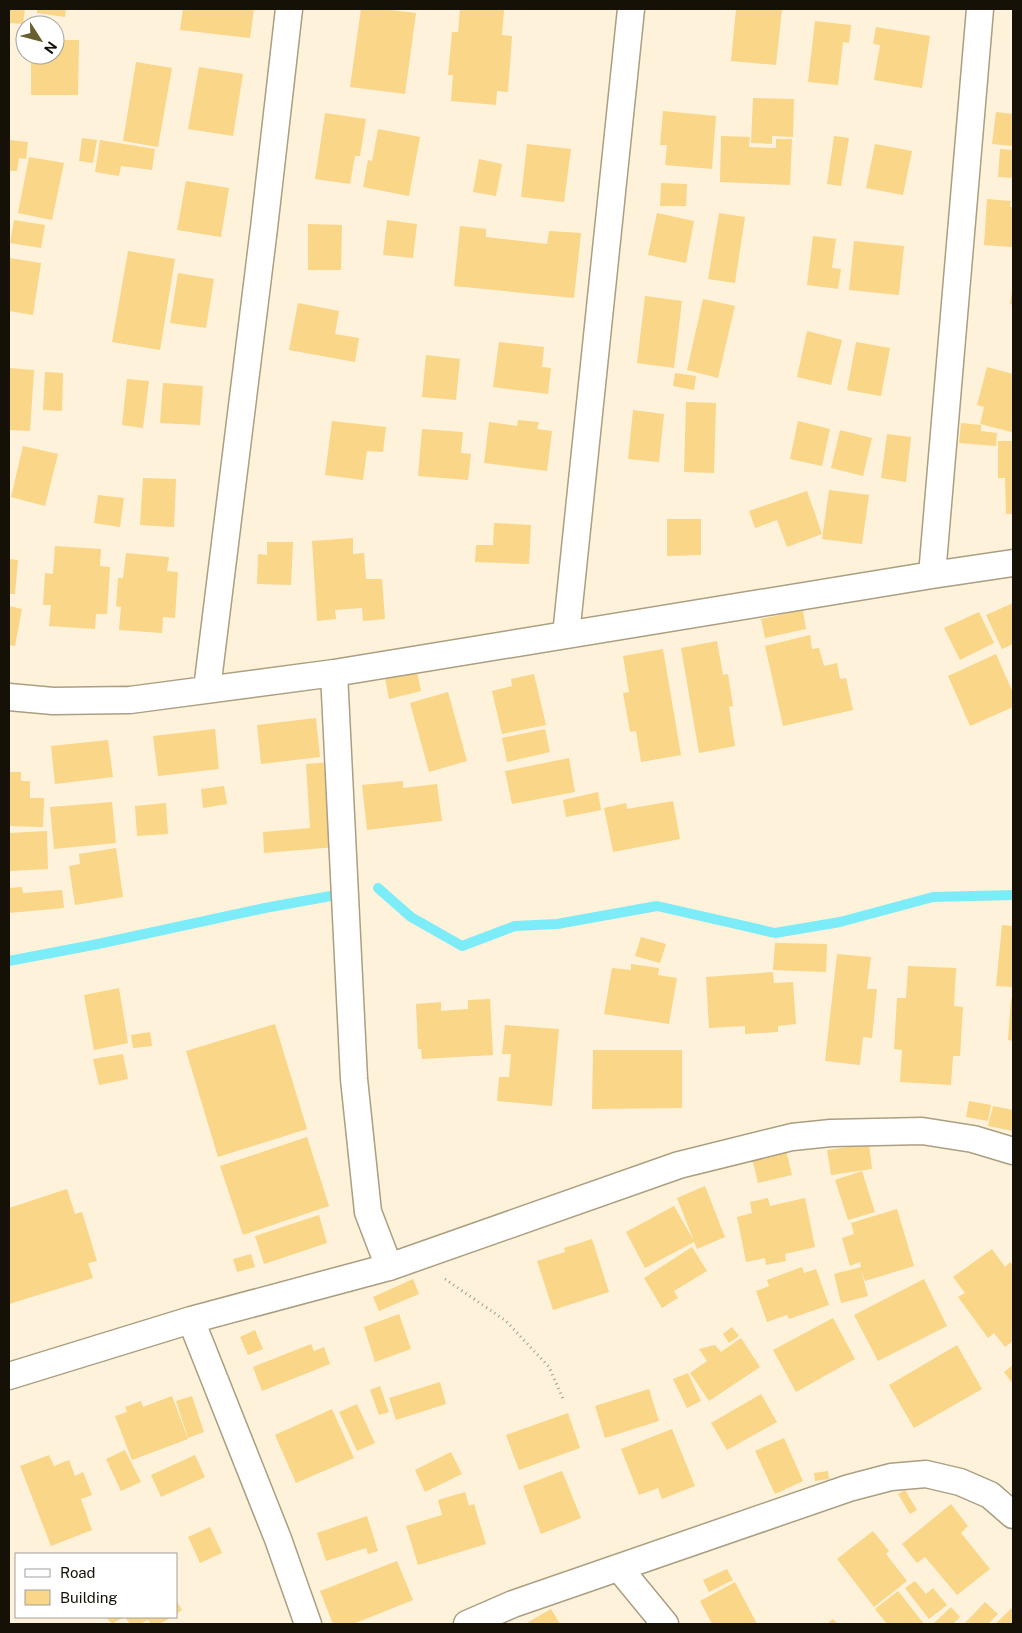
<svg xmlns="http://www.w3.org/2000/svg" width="1022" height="1633" font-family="'Public Sans',sans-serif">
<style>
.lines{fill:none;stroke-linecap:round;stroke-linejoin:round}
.stream{stroke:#7becf8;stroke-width:10}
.building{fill:#f9d688}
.street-casing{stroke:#ab9e81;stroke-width:29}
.path{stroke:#a49b89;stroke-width:3;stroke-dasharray:1 4;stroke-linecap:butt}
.street{stroke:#fff;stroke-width:26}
</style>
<rect width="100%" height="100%" fill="#fef2da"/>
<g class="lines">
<path class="stream" d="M378 888 411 917 462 946 515 926 557 924 657 906 775 933 840 922 933 897 1013 895
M9 961 98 944 265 908 336 895"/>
</g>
<path class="building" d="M9 9H25L23 24 9 23Z
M37 9H66L65 17 37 13Z
M183 9H254L250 38 180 30Z
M361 9H382L416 13 405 94 350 87Z
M460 9 504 10 502 35 512 36 508 92 497 91 496 105 451 101 453 75H448L452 32H458Z
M736 9H782L776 65 731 61Z
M815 21 851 25 849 43 843 42 838 85 808 82Z
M876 27 930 36 922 88 874 80 880 45 873 44Z
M55 40H79L78 95H31V55H55Z
M136 62 172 68 158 147 123 141Z
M199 67 243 74 233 136 188 129Z
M753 98 794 99 793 137 772 136V144L751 143Z
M663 111 716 116 712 169 665 165 667 145H660Z
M996 112 1013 114V146L992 144Z
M325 113 366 119 360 156H355L350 184 315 179Z
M378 129 420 137 409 196 363 187 368 160 372 161Z
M721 136 750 137 749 147 776 148V139H792L790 185 720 182Z
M834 136 849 138 841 186 827 184Z
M82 138 97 140 93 163 79 161Z
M9 140 28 142 26 159 19 158 17 171H9Z
M100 140 155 149 152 170 121 166 119 176 95 172Z
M527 144 571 149 564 202 521 197Z
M875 144 912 151 903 195 866 188Z
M1000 149 1013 150V178L998 177Z
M29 157 64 163 52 220 18 213Z
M479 159 502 164 496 196 473 192Z
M186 181 229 188 221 237 177 230Z
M661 183 687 184 686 206H660Z
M987 199 1011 201 1010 207H1013V247L984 245Z
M657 213 694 221 686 263 648 255Z
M719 213 745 217 735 283 708 279Z
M14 220 45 225 41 248 10 243Z
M387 220 417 224 413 258 383 255Z
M308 224 342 225 341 270H308Z
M460 226 486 229V237L547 244 549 231 581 233 574 298 454 286Z
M813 236 836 239 832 268 841 269 838 289 807 285Z
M854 241 904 246 899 295 849 290Z
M128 251 175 259 160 350 112 342Z
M9 258 41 263 33 315 9 311Z
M178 273 214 279 206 328 170 323Z
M1012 292H1013V305L1010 304Z
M645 296 682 301 674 368 637 363Z
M703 299 735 306 718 378 687 370Z
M298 303 339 311 335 334 359 338 355 362 289 350Z
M807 331 842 340 831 385 797 377Z
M499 342 544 347 542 367 551 368 548 394 493 387Z
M856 342 890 348 881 396 847 390Z
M426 355 460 359 456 400 422 397Z
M987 367 1013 374 1012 432 980 424 984 407 977 405Z
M9 368 34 370 30 431 9 430Z
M45 372 63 373 62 411 43 410Z
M675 373 696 376 694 390 673 386Z
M127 379 149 381 143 428 122 425Z
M163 383 203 386 200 425 160 423Z
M686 402 716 403 714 473 684 472Z
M633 410 664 414 659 462 628 459Z
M518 420 539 422 537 429 552 431 547 471 484 463 489 422 517 426Z
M332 421 386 427 383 452 367 451 363 480 325 475Z
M798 421 830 429 822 466 790 459Z
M961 423 981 425V431L997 433 996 446 959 443Z
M422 429 463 432 461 453 471 454 468 480 418 476Z
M840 430 872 438 863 476 831 468Z
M887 434 911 437 906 482 881 478Z
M998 441H1013V514H1006L1005 478H998Z
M23 446 58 454 45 506 11 497Z
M143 478 176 479 174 527 140 525Z
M829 490 869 495 862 544 822 539Z
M807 491 822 534 787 547 777 520 755 528 749 511Z
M98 495 124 498 120 527 94 523Z
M667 519H701V555L667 556Z
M494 523 531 525 529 564 475 562 476 545H493Z
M353 538V554L364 553 366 579H382L385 619 363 621 362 608 335 610 336 619 317 621 312 541Z
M267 542H293L291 585 257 584 258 554 267 555Z
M55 546 101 549 100 566 110 567 107 614H96L95 629 49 626 51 605H43L45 573 53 574Z
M126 553 169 557 167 571 178 572 175 618 163 617 162 633 119 630 121 607 116 606 118 578H123Z
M9 559 18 560 15 594H9Z
M1013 603V644L1002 649 986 615Z
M9 606 22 609 15 646 9 645Z
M803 610 806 629 765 638 761 619Z
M979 612 994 643 960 660 944 628Z
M810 635 812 649 819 648 824 666 837 663 840 679 846 678 853 710 783 726 765 646Z
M717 641 723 675 728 674 733 706 729 707 735 746 699 753 681 648Z
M663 649 681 755 641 762 636 731 630 732 623 693 629 692 623 656Z
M996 654 1013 693V707L970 726 948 676Z
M417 671 421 691 389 699 385 678Z
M534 674 546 725 502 734 492 691 512 686 511 679Z
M448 692 467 761 429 772 410 703Z
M316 718 320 757 261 764 257 725Z
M215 729 219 769 158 776 153 736Z
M545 729 550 752 507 762 502 738Z
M108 740 113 777 55 784 51 746Z
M569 758 575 792 512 804 505 771Z
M330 762 336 847 264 853 263 832 310 828 306 764Z
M9 772H21V781H30V798H44L43 827 9 826Z
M403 781V788L437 784 442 821 367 830 362 785Z
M224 786 227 804 203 808 201 789Z
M598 792 601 810 566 817 563 800Z
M673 801 680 839 613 852 604 808 626 803 627 809Z
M112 802 116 843 54 849 50 807Z
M166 803 168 834 137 836 135 806Z
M47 831 48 869 9 871V833Z
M116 848 123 897 75 905 69 866 80 864 79 854Z
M22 887 23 893 62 890 64 908 9 913V888Z
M1002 925 1013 926V987L996 986Z
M641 937 666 944 660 963 635 956Z
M775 943 827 944 826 972 773 970Z
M837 954 871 957 867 989H877L872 1038 863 1037 860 1065 825 1061Z
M631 964 659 968 658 975 677 978 669 1024 604 1014 612 968 631 970Z
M908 966 956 968 954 1006 963 1007 960 1056H953L951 1085 900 1082 902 1050 894 1049 897 998H906Z
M773 972 774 983 793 982 796 1024 778 1026V1032L745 1034V1026L709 1028 706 977Z
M119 988 128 1043 94 1050 84 995Z
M490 999 493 1055 422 1059 421 1049H418L416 1004 441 1002V1011L468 1009V1000Z
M1011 999 1013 1000V1041L1008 1040Z
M275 1024 307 1129 218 1157 186 1051Z
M505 1025 559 1029 552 1106 497 1101 499 1077H509L511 1054H502Z
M150 1032 152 1046 133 1048 131 1035Z
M593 1050H682V1108L592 1109Z
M123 1054 128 1079 99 1085 93 1059Z
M969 1101 991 1105 988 1121 966 1117Z
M993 1106 1013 1110V1131L988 1126Z
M307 1137 329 1206 243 1235 220 1166Z
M869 1144 872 1169 831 1175 827 1150Z
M786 1150 792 1175 758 1183 752 1158Z
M862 1171 875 1212 848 1220 835 1180Z
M705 1186 725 1237 697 1249 694 1242 645 1268 626 1232 674 1206 694 1241 677 1198Z
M67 1189 75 1214 82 1212 97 1261 88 1263 93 1278 9 1304V1208Z
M768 1198 770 1206 805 1198 815 1247 785 1254 786 1261 766 1265 765 1258 746 1262 737 1217 752 1213 750 1202Z
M897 1209 914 1266 865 1281 861 1270 868 1296 841 1303 834 1274 861 1267 860 1262 850 1266 842 1238 854 1234 851 1223Z
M319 1215 327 1243 264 1264 255 1236Z
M592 1239 609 1292 553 1310 537 1261 565 1252 564 1248Z
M692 1247 707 1271 674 1291 678 1298 662 1308 644 1278Z
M992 1249 1005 1267 1010 1262 1013 1266V1341L1005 1347 994 1333 988 1338 958 1297 965 1293 953 1277Z
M251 1254 255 1267 237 1272 233 1259Z
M802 1267 804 1273 816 1269 829 1305 789 1319 787 1315 767 1322 756 1291 769 1286 767 1280Z
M413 1279 419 1294 379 1311 373 1297Z
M924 1279 947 1326 878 1361 854 1315Z
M399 1314 411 1349 375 1362 364 1327Z
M833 1318 855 1359 796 1392 773 1350Z
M732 1327 739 1336 729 1343 723 1334Z
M255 1330 263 1349 248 1355 240 1337Z
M741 1338 760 1367 709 1401 690 1373 707 1361 699 1349 715 1345 721 1352Z
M311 1344 314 1351 324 1347 330 1364 262 1391 253 1367Z
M957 1345 982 1389 914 1428 889 1385Z
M1013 1365V1384L1004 1372Z
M688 1373 701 1401 687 1408 673 1379Z
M440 1382 446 1404 396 1420 389 1398Z
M380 1386 389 1412 379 1415 370 1390Z
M649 1389 659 1421 605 1438 595 1406Z
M761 1394 777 1422 727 1450 711 1423Z
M172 1396 188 1439 132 1460 115 1416 127 1412 125 1407 141 1401 143 1407Z
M192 1396 204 1432 188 1438 176 1401Z
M357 1404 375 1443 357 1451 339 1412Z
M332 1409 354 1458 296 1483 275 1435Z
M568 1413 580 1448 519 1470 506 1435Z
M672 1429 695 1486 662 1499 658 1488 639 1495 621 1449Z
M784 1438 803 1481 775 1494 755 1451Z
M125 1450 141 1482 121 1491 106 1459Z
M451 1452 462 1474 425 1492 415 1470Z
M49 1455 54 1466 69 1460 75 1476 83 1472 92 1495 81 1499 92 1530 51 1546 20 1466Z
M195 1455 205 1477 161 1497 151 1475Z
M562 1471 581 1518 541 1534 523 1486Z
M828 1471 829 1479 815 1481 814 1473Z
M905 1490 917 1510 910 1514 898 1494Z
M465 1492 469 1506 474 1504 486 1544 418 1565 406 1526 442 1515 438 1500Z
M951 1504 968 1526 961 1533 990 1569 957 1595 925 1557 917 1563 902 1544Z
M367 1516 378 1551 368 1554 366 1548 326 1561 317 1533Z
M210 1527 222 1553 200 1563 188 1537Z
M873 1531 889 1551 886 1554 907 1581 874 1607 837 1559Z
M397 1561 413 1600 353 1624H333L320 1591Z
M727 1569 733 1580 709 1592 703 1580Z
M915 1581 926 1594 933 1588 947 1605 929 1619 905 1588Z
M735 1582 757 1624H712L700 1601Z
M898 1591 924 1624H887L875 1609Z
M176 1600 182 1610 176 1614Z
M985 1602 998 1614 988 1624H964Z
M951 1607 960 1617 953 1624H933Z
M1013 1607V1624H995Z
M551 1609 560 1624H525Z
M106 1617H124L112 1624Z
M125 1617H172L160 1624H151L148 1620 140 1624H130Z
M833 1619 838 1624H827Z"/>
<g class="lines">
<g class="street-casing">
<path id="street" d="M932 575 980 9
M566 635 631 9
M334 673 354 1079 368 1212 389 1267
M207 689 264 228 289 9
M9 697 53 701 130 700 334 673 932 575 1013 563
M191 1320 278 1539 308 1624
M9 1376 191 1320 389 1267 679 1165 792 1137 831 1133 922 1131 973 1139 1013 1151
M619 1568 665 1624
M467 1624 513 1604 849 1488 891 1477 926 1474 960 1482 990 1495 1013 1515"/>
</g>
<path class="path" d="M445 1279 506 1321 549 1367 564 1401"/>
<use href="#street" class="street"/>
</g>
<rect width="1022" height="1633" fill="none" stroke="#161107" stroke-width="20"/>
<rect x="15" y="1553" width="162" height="65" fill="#ffffff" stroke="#a2a09c"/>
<rect x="25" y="1569" width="25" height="8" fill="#ffffff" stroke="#a2a09c"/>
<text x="60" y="1578" font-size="15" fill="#161107">Road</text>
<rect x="25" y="1590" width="25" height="15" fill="#f9d688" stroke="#a2a09c"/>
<text x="60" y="1603" font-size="15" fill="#161107">Building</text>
<g transform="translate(40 40) rotate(126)"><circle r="24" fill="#ffffff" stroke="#a2a09c"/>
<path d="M0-4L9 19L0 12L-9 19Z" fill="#66612e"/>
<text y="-8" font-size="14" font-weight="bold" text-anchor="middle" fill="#161107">N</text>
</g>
</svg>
